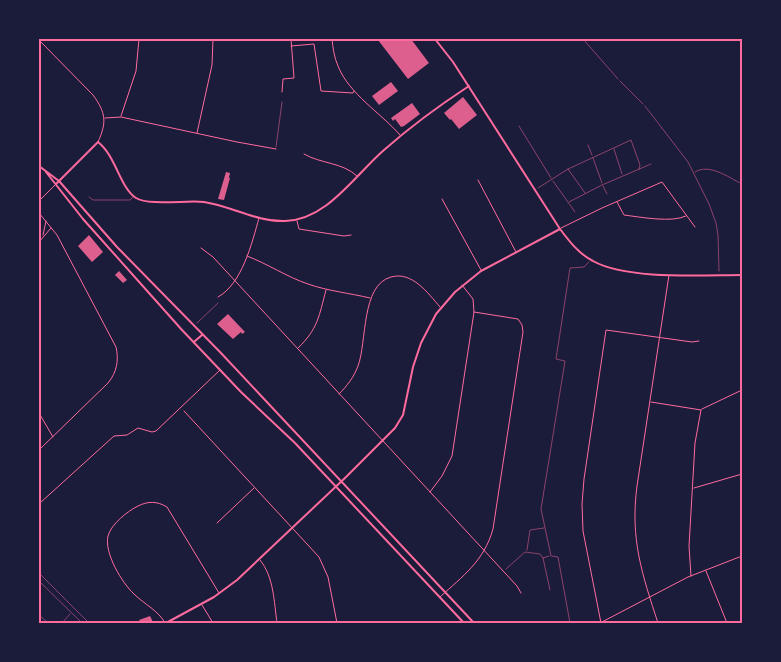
<svg xmlns="http://www.w3.org/2000/svg" width="781" height="662" font-family="'Noto Serif',serif">
<style>
.building{fill:#dd5f8e}
.lines{fill:none;stroke-linecap:round;stroke-linejoin:round}
.path{stroke:#ff6b9d;stroke-width:0.5}
.service{stroke:#ff6b9d;stroke-width:0.5}
.minor{stroke:#ff6b9d;stroke-width:1}
.tertiary{stroke:#ff6b9d;stroke-width:2}
.secondary{stroke:#ff6b9d;stroke-width:2}
.neatline{fill:none;stroke:#ff6b9d;stroke-width:2}
</style>
<rect width="100%" height="100%" fill="#1b1b3a"/>
<path class="building" d="M380 39H411L429 63 408 79 378 40Z
M391 82 398 91 379 105 372 96Z
M463 97 477 115 459 129 451 119 450 120 444 113Z
M412 103 420 114 404 126 401 127 395 119 393 121 391 118Z
M226 172 230 173 229 178H230L224 200 218 199Z
M89 235 103 252 92 262 78 246Z
M119 271 127 280 123 283 115 275Z
M228 314 245 332 242 334 241 332 233 339 217 324Z
M150 616 153 622 141 623 139 620Z"/>
<g class="lines">
<path class="path" d="M583 39 618 79
M645 106 688 162 709 204 716 223 718 235 719 271
M519 126 551 178
M588 145 592 155
M614 149 622 174
M593 158 602 183
M568 169 585 193
M695 172C709 163 728 177 742 184
M553 181 575 212
M603 186 607 194
M538 188 568 169 631 140 640 165 639 169
M569 202 602 185 651 164
M197 323 218 303
M527 550 530 530 544 528
M551 556 541 509 565 361 556 359 570 268 584 267 589 262
M552 556 558 557 570 623
M543 558 550 590
M506 569 525 552 540 554 543 558 549 556
M39 573 89 623
M39 581 82 623
M39 615 48 623
M62 623 70 614"/>
<path class="service" d="M620 81 643 104
M276 147 282 102
M89 197 93 200H130L133 197"/>
<path class="minor" d="M332 39C333 48 334 57 338 66 349 94 381 113 400 135
M39 40 93 95C106 113 107 122 98 142
M291 46 314 44 321 91 353 93 354 91
M282 92 283 79 294 78 291 39
M121 116 136 71 139 39
M105 118 121 117 237 142 276 149
M197 133 212 65 213 39
M304 154C321 164 342 162 357 176
M478 180 516 252
M442 199 481 270
M39 201 55 185
M617 202 624 215C640 217 672 223 686 216
M39 213 57 235 116 347C119 360 117 372 108 383L39 450
M297 221 299 229 344 236 351 235
M561 228 602 208 662 182 695 227
M43 235 46 221
M39 242 51 228
M201 248 213 257 517 586 521 593
M247 256C268 264 287 277 308 284 328 291 349 293 370 298
M218 297C242 284 252 243 259 218
M298 348C318 329 319 316 326 290
M339 394C347 386 354 377 358 366 367 342 361 285 391 277 412 271 428 293 440 307
M651 402 701 410
M702 409 742 390
M184 411 319 557 328 577 337 623
M39 413 53 437
M694 488 742 474
M430 492 442 476 452 456 474 312 473 299 462 285
M40 503 114 436 127 435 138 428 152 432 156 431 220 370
M217 523 254 488
M260 560C274 577 274 602 277 623
M706 571 727 623
M691 576 689 546 695 443 701 410
M440 597C463 576 484 561 493 529L523 332 522 325 518 319 474 312
M202 605 213 623
M165 623C159 611 144 604 134 594 122 583 104 553 108 536 111 524 128 511 138 506 148 501 157 501 167 507L219 593
M600 623 688 577 742 556
M601 623 583 531 582 504 584 479 606 330 692 342 699 341
M658 623C642 574 630 539 637 486L669 275"/>
<path class="tertiary" d="M435 39 453 62 560 229C569 241 579 254 593 261 627 280 702 275 742 275
M56 184 98 142C116 156 120 188 136 198 149 206 187 200 204 202 231 206 257 222 285 221 327 220 355 175 384 150 410 127 440 105 469 86
M166 623 214 597 237 580 346 477 395 428 403 415 413 367 421 343 436 314 455 292 481 271 560 229"/>
<path class="secondary" d="M39 166 59 181 117 247 220 352 474 623
M46 172 83 219 182 330 241 392 295 443 464 623
M195 341 202 335"/>
</g>
<rect width="781" height="662" fill="none" stroke="#1b1b3a" stroke-width="80"/>
<rect x="40" y="40" width="701" height="582" class="neatline"/>
</svg>
